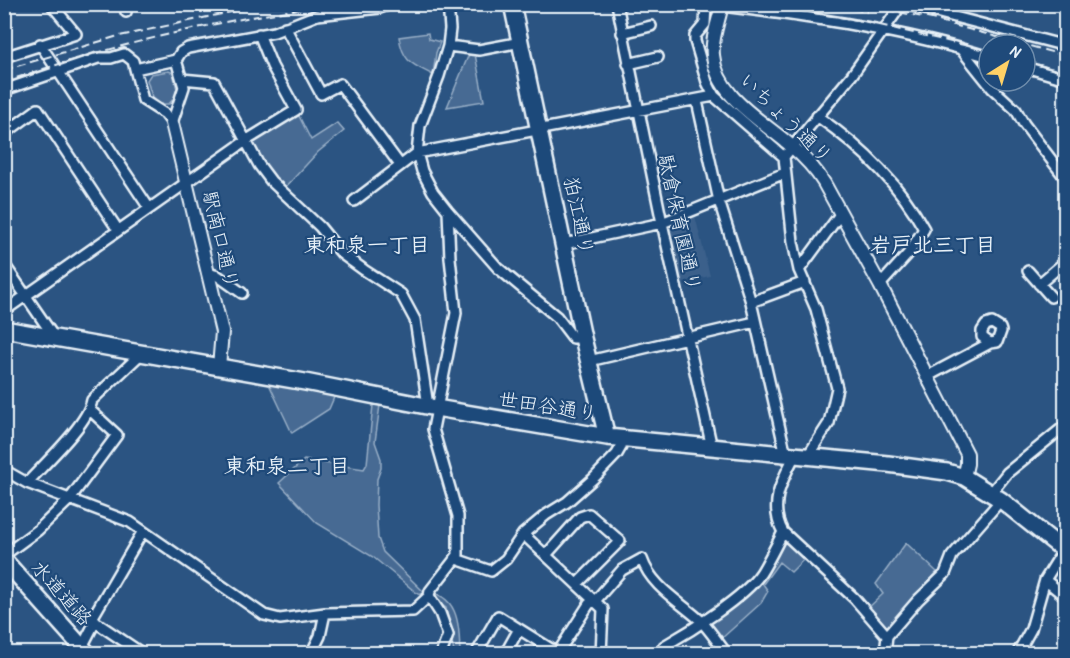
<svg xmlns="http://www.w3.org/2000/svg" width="1070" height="658" font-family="'Patrick Hand','Klee One',sans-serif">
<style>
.built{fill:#3a608b}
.green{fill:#476b93;stroke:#98aec6;stroke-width:1.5}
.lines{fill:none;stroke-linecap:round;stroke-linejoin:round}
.minor-casing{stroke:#e8f1f8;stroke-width:14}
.tertiary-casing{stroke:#e8f1f8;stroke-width:16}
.primary-casing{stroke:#e8f1f8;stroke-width:20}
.minor{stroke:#1f4a7a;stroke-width:9}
.tertiary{stroke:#1f4a7a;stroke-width:12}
.primary{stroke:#1f4a7a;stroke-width:15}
.rail{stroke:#e8f1f8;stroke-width:2;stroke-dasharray:9 4.5;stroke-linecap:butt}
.labels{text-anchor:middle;stroke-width:4.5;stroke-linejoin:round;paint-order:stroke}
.street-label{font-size:20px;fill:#e8f1f8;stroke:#1f4a7a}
.neighbourhood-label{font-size:21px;font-weight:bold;fill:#e8f1f8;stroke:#1f4a7a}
</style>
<rect width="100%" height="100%" fill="#2b5482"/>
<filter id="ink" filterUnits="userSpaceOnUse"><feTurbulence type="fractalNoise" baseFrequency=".0167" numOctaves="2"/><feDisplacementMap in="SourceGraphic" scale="12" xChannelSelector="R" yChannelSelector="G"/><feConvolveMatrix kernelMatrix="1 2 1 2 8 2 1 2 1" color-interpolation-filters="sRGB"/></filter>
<g filter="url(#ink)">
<path class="built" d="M695 216 710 276 678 283 668 227 671 224Z"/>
<path class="green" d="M428 33 429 39 440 42 436 53 433 75C412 64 403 62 399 37Z
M469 54H475L484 101 447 107Z
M169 71 173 73 178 93 169 104H161L152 97 147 80 151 74Z
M296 110 311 140 337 123 344 131 318 152 282 191 247 140Z
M269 384 335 395 329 409 292 433Z
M373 405H380L375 442 381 459V468L377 479 376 505 378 538 383 552 423 591C459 594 459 624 460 653H454L446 608 429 596 418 594 373 557 317 523 279 483 304 460 364 469 367 464Z
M784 537 807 556 791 572 779 562 763 584 768 591 761 603 721 639 706 622 749 592 782 547Z
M906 543 937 572 885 632 866 610 883 594 876 584Z"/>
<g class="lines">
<g class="minor-casing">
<path id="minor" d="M124 4 126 12
M448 4 450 29 448 46 439 76 420 126 417 153 422 171 433 192 448 211 498 268 557 317 573 338H583
M617 4 662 223 712 448
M699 4 706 5 705 24 695 36V41L707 82 714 96
M905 4 1066 46
M722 6C812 17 902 30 989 57
M285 27 321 94 340 84 400 165
M622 33 651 26
M40 44 149 208
M448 46 479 50 521 42
M960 48 992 88 1016 110 1024 124 1066 179
M4 57 76 34 51 4
M176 60 181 52 188 48 274 32 317 15 380 8 391 4
M176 60 184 87 172 123 165 114 143 100 135 69Z
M628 64 658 57
M1025 67 1066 79
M182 79 214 82 259 165 271 181 320 227 342 254 364 270 401 294 415 320 428 406
M4 90 98 58H111L124 54 133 61 135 69
M697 101 719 201 751 302 786 455
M817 116C860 146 899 183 924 229L908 254 880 285
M4 134 38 109 118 230
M354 201 417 153 714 96 784 157
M564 244 662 223 785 173
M4 264 54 337
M799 270 841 213
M1028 271 1051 297
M208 273 218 276 242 293
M1039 284 1066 261
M751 302 805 282
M4 311 247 140 296 110 272 66 259 34
M589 361 755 322
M926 377 990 343 997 342 1001 331 1000 328 992 323 986 325 982 331V337L990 343
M807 457 829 423 837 388 816 309 799 270 793 242 784 157 852 75 902 4
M4 470 27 483 130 522 264 615 280 619 325 613 413 611 429 596 430 591 458 555V516L433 429 456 313 450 258 448 211
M27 483C45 463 88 424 92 400L142 353
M991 493 1007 473 1066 425
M783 532 854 598 887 636
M523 534 603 609 601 654
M4 555 38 530 69 500 117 435 90 410
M546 555 580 517 589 514 620 541 577 584
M456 559 491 571 506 559 523 534 546 515 567 502 593 479 617 454 621 447 622 438
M1045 580 1066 597
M429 596 440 613 448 635 441 654
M79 611 143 654
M91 620 143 531
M81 649 95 622
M311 654 320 636 325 613
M476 654 498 616 559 654
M505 654 519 629
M557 654 589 604 595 601 622 570 642 559C651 586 679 601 700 620 710 630 718 643 727 654
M668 654 664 646C689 632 745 597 761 573 769 560 776 546 783 532 768 505 782 480 795 455
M885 654 887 636 918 600 945 574 952 556 1001 500
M1017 654 1031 629 1045 580 1066 546"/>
</g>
<g class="tertiary-casing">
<path id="tertiary" d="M722 4C719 21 711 38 713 55 716 96 761 120 790 145 803 156 815 168 824 183L880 285 967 454V464L964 477
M172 123 222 332 219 367"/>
</g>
<g class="primary-casing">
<path id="primary" d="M512 4 583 338 607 437
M4 329 305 382 436 408 607 437 888 464 947 472 964 477 1001 500 1066 552
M4 560 88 654"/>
</g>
<use href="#minor" class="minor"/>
<use href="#tertiary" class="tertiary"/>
<use href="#primary" class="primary"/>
<path class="rail" d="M759 4 863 21 989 51
M826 4 868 12
M860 4 932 19 1066 56
M1025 61 1066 73
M4 70 115 37 268 4
M4 82C112 45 224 18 337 4"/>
</g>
</g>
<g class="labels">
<g class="street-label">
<text transform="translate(786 118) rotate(44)" y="7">いちょう通り</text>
<text transform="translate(579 216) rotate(78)" y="7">狛江通り</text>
<text transform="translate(680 223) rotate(78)" y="7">駄倉保育園通り</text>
<text transform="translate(221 240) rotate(77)" y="7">駅南口通り</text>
<text transform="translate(548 406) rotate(9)" y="7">世田谷通り</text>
<text transform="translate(62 593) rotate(48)" y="7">水道道路</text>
</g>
<g class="neighbourhood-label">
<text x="367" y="252">東和泉一丁目</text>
<text x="933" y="252">岩戸北三丁目</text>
<text x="287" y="473">東和泉二丁目</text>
</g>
</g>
<rect width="1070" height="658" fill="none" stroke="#1f4a7a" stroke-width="24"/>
<rect x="12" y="12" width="1046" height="634" fill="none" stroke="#e8f1f8" stroke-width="2" filter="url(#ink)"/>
<g transform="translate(1007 63) rotate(37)"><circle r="28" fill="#1f4a7a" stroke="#6f8dac" stroke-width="1.5"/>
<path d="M0-4.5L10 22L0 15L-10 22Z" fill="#ffd166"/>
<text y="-9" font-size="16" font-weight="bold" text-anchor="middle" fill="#e8f1f8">N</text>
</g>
</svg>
